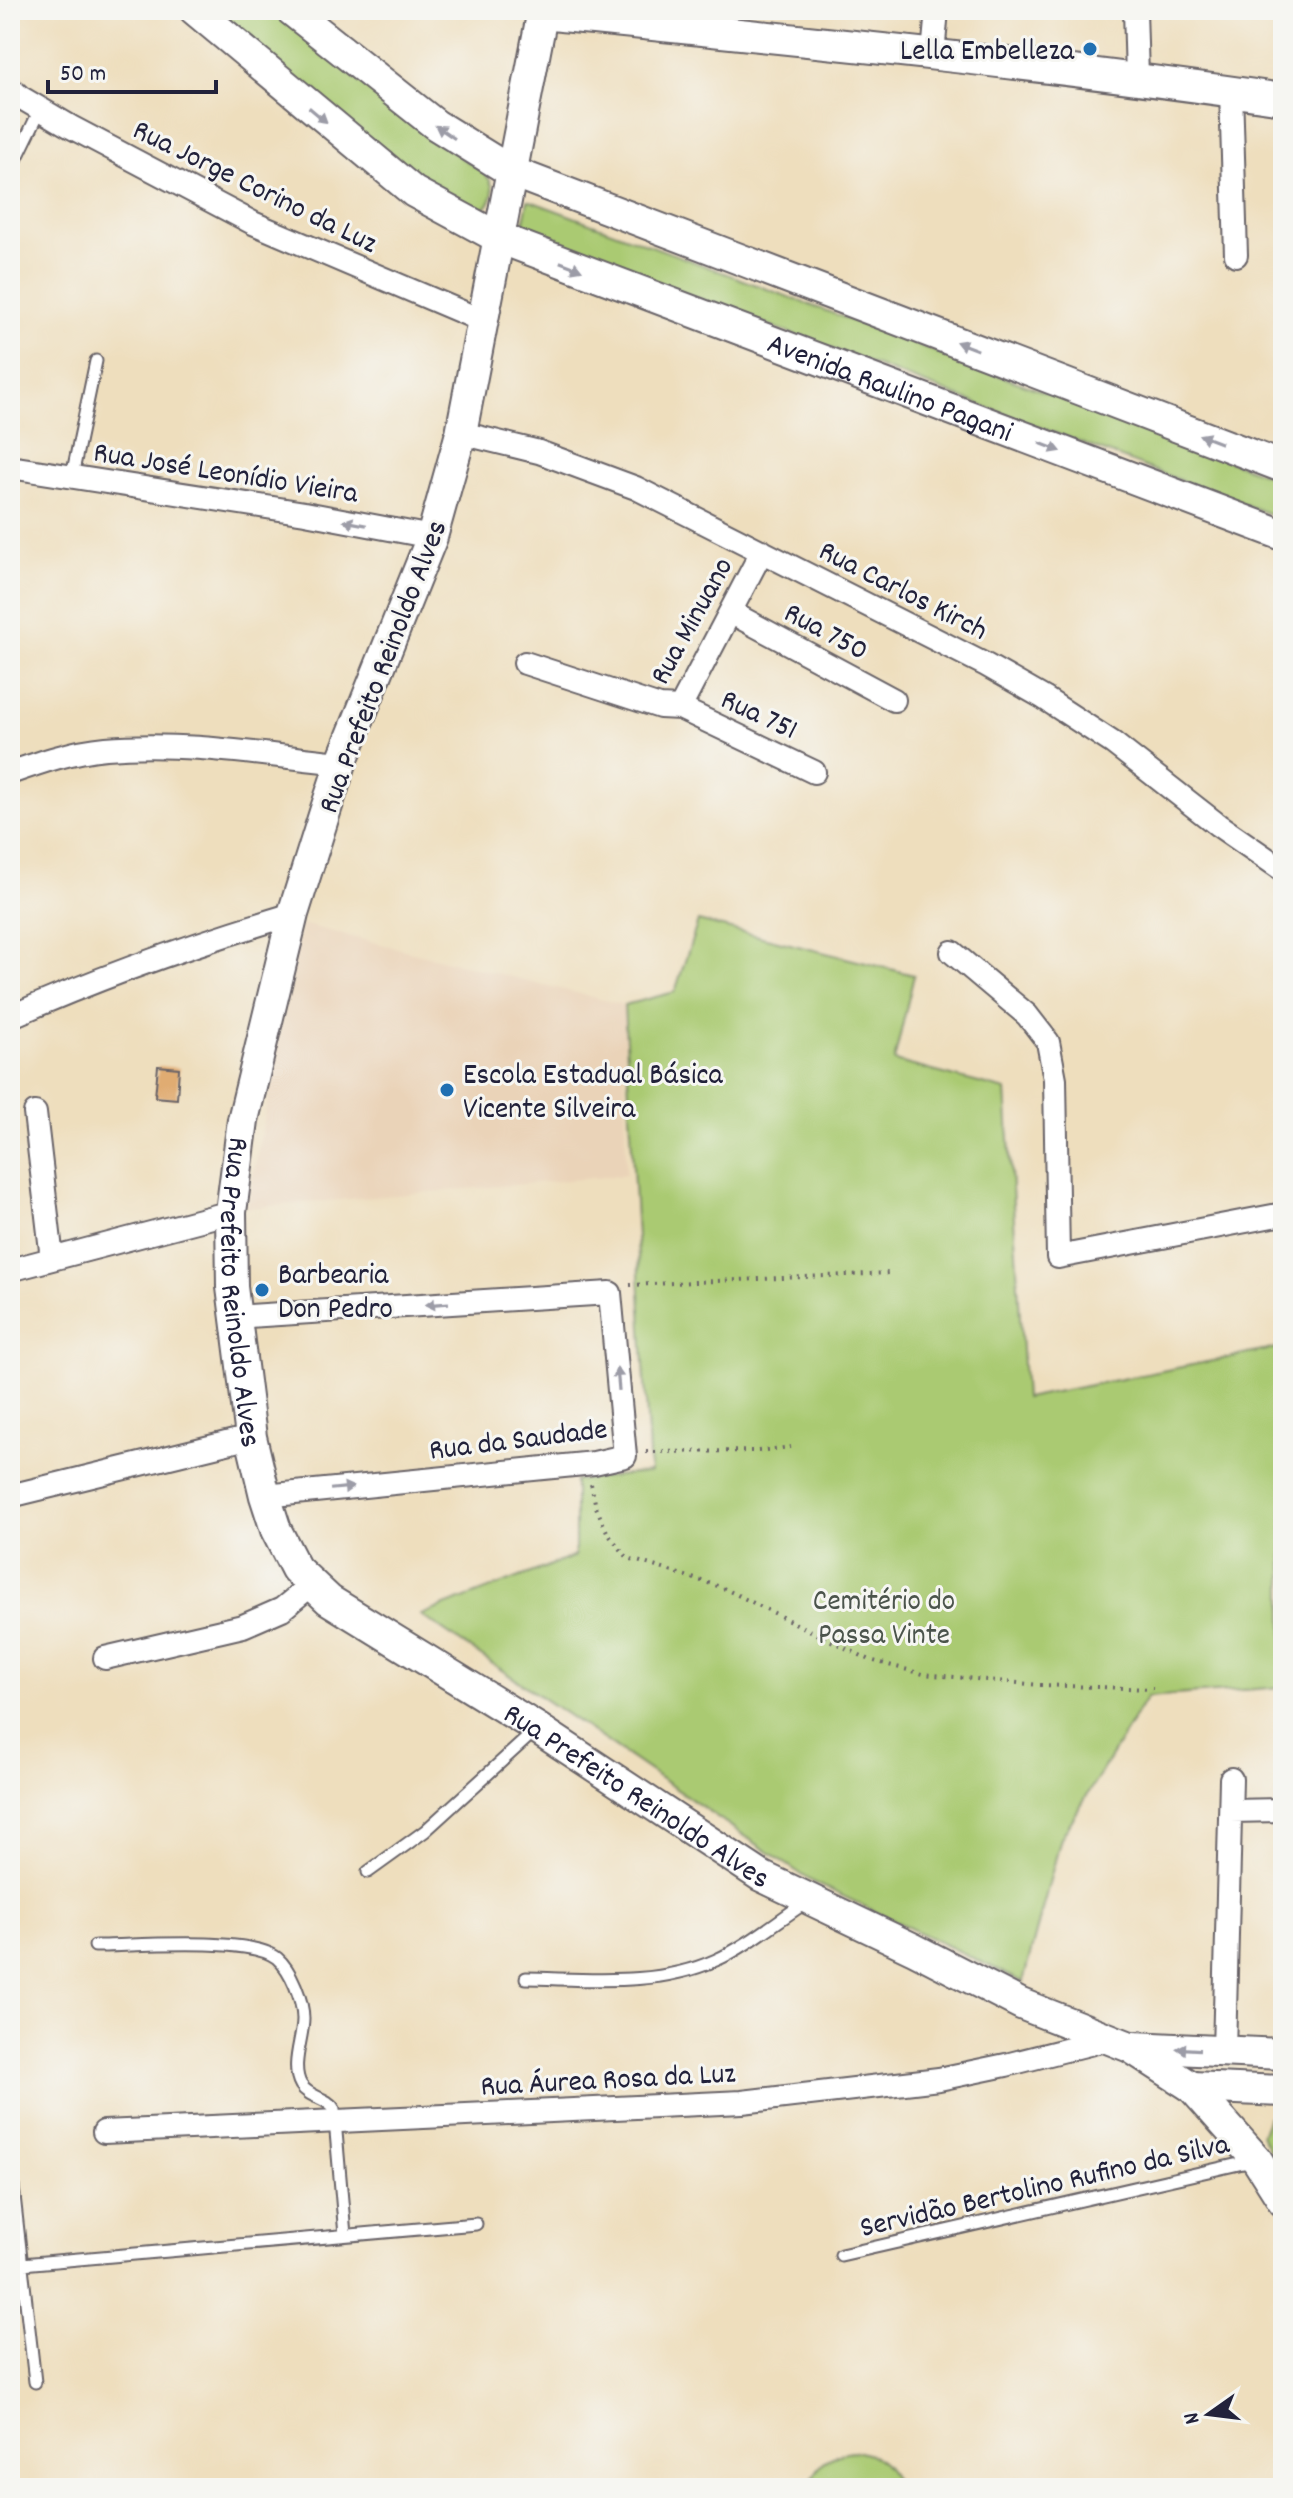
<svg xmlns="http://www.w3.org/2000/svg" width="1293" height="2498" font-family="Dekko,sans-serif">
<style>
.built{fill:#ead3b8}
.green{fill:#aaca72;stroke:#667656;stroke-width:2}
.building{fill:#e0ac72}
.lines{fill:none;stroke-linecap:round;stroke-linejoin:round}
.lane-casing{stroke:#696468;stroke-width:15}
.street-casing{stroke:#696468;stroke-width:26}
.secondary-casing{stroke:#696468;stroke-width:34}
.path{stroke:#696468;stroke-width:4;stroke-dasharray:2 6;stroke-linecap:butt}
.lane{stroke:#fff;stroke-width:11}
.street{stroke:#fff;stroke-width:22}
.secondary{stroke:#fff;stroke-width:30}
.oneway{fill:#9c9ca7}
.poi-dot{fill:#1f6fb2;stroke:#f6f6f2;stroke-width:3}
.labels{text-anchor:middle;stroke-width:6;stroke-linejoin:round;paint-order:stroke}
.poi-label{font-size:30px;fill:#22223b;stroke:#f6f6f2;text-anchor:start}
.street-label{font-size:30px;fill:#22223b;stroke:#f6f6f2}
.park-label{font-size:30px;fill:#4b544c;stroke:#f6f6f2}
</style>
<rect width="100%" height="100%" fill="#f6f6f2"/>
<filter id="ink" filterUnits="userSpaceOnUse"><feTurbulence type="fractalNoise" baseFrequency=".0125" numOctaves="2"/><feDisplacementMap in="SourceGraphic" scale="16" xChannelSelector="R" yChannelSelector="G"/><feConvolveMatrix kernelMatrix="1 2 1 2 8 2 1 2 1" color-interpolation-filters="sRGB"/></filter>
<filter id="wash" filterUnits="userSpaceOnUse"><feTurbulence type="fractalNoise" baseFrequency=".006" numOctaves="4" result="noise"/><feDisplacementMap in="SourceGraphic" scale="32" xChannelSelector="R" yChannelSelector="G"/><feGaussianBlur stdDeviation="1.8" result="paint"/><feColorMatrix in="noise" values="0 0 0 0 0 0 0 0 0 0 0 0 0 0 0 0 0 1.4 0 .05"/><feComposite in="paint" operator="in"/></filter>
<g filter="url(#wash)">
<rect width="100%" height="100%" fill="#eedebd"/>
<path class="built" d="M301 924 624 1005 626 1175 247 1208Z"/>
<path class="green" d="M209 10H273L407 121 484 173C497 186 496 204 478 212L432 194Z
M528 200 1283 481V519L522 232Z
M698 921 914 975 894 1061 1006 1090 1025 1398 1283 1347V1687L1147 1697 1061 1838 1023 1982 811 1881 421 1615 575 1556V1481L650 1472 624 1005 675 992Z
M1283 2113V2175L1261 2135 1268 2117Z
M852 2451C875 2453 891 2465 897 2488H809C815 2467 830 2454 852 2451Z"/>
<g id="blocks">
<path class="building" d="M158 1066 179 1068 177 1099 155 1097Z"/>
</g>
</g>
<g filter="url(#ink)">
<use href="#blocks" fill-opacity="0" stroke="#696468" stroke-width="2"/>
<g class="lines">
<g class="lane-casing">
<path id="lane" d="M10 172 40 110
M72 476 96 361
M368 1872 425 1831 537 1729
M95 1946C133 1946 250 1936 277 1958 291 1970 303 2000 303 2019 303 2039 290 2066 301 2085 309 2098 327 2097 334 2109L345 2235
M526 1978C590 1979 656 1987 716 1960 746 1947 777 1921 805 1903
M10 2160 35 2382
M841 2255 1252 2161
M22 2264 476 2224"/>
</g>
<g class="street-casing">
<path id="street" d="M1135 10 1137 77
M933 54 937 10
M10 88 20 97 71 127 253 223 483 321
M1231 91 1236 255
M461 433 539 452 636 488 986 665 1044 698 1113 743 1218 825 1283 870
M10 467 305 513 432 537
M732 613 894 700
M525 663 660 707 680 708 762 551
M680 708 814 772
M10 773C41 762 73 751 106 748 184 741 263 755 341 763
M952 952 1027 1015 1048 1042 1055 1079 1058 1257 1283 1214
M10 1017C102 976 196 943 293 914
M35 1113 52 1259
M10 1270 231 1212
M234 1317 610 1293 625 1456 594 1463 265 1496
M10 1496 251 1437
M105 1658 243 1626 282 1609 310 1586
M1231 1811 1283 1810
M1224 2051 1231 1779
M104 2132 742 2102 939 2079 1006 2065 1109 2039"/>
</g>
<g class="secondary-casing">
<g id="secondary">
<path id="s1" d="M195 10 414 192 499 238 1283 535"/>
<path d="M291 10 436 125 512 172 1283 467"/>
<path id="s2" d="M543 10 461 433 432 537 341 763 325 812 293 914 243 1120 231 1212 232 1287 251 1437 265 1496 276 1530 296 1569 329 1600 537 1728 761 1876 914 1949 1021 2004 1130 2047 1192 2087 1257 2160 1283 2201"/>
<path d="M542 14C790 39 1037 63 1283 99"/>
<path d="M1133 2047 1283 2054"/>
<path d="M1192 2087 1283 2091"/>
</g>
</g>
<path class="path" d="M630 1285 890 1273
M646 1452 758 1451 791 1447
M591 1484 596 1507 608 1534 628 1558 721 1587 870 1660 923 1674 1040 1685 1153 1689"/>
<use href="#lane" class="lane"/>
<use href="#street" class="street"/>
<use href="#secondary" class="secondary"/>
</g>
<defs><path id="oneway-solid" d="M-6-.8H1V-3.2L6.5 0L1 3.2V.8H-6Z" transform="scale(2)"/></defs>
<g class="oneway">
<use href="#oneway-solid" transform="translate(318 115) rotate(40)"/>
<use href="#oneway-solid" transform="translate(445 132) rotate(-146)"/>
<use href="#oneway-solid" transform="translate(571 266) rotate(21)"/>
<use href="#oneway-solid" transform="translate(967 346) rotate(-159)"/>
<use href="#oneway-solid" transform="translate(1210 439) rotate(-159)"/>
<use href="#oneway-solid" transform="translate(1050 447) rotate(21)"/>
<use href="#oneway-solid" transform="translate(355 523) rotate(-169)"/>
<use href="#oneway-solid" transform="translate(437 1304) rotate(176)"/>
<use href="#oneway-solid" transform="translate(618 1379) rotate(-95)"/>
<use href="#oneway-solid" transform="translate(342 1488) rotate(-6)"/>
<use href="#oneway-solid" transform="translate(1188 2049) rotate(-177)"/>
</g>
</g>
<g class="poi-dot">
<circle cx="1090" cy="49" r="8"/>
<circle cx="447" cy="1090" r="8"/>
<circle cx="262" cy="1290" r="8"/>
</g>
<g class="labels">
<g class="poi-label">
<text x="1074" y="59" text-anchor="end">Lella Embelleza</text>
<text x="463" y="1083">Escola Estadual Básica<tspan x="463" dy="34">Vicente Silveira</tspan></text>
<text x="278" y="1283">Barbearia<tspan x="278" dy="34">Don Pedro</tspan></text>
</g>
<g class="street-label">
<text transform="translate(256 185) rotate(26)" y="10">Rua Jorge Corino da Luz</text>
<text dy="10" stroke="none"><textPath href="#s1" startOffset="800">Avenida Raulino Pagani</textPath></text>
<text transform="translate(226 471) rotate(9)" y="10">Rua José Leonídio Vieira</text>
<text transform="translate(904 589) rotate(27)" y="10">Rua Carlos Kirch</text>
<text transform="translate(690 620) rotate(-61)" y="10">Rua Minuano</text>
<text transform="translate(827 630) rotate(28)" y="10">Rua 750</text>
<text transform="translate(381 666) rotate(-69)" y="10">Rua Prefeito Reinoldo Alves</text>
<text transform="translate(760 713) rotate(25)" y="10">Rua 751</text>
<text dy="10" stroke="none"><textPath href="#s2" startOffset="1326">Rua Prefeito Reinoldo Alves</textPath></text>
<text transform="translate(518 1438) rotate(-7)" y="10">Rua da Saudade</text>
<text dy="10" stroke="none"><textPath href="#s2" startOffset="2022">Rua Prefeito Reinoldo Alves</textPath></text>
<text transform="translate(608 2078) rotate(-3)" y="10">Rua Áurea Rosa da Luz</text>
<text transform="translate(1044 2184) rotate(-13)" y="10">Servidão Bertolino Rufino da Silva</text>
</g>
<g class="park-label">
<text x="884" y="1609">Cemitério do<tspan x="884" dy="34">Passa Vinte</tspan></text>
</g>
</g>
<rect width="1293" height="2498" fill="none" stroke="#f6f6f2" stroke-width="40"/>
<g transform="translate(1209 2414) rotate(256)" stroke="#f6f6f2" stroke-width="6" paint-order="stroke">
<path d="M0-6L14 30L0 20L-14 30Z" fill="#22223b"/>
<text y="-12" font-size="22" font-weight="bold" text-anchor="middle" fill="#22223b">N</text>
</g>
<path d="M48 80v12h168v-12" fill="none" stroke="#22223b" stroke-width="4"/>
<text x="60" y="80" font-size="24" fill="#22223b" stroke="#f6f6f2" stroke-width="6" paint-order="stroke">50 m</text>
</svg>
